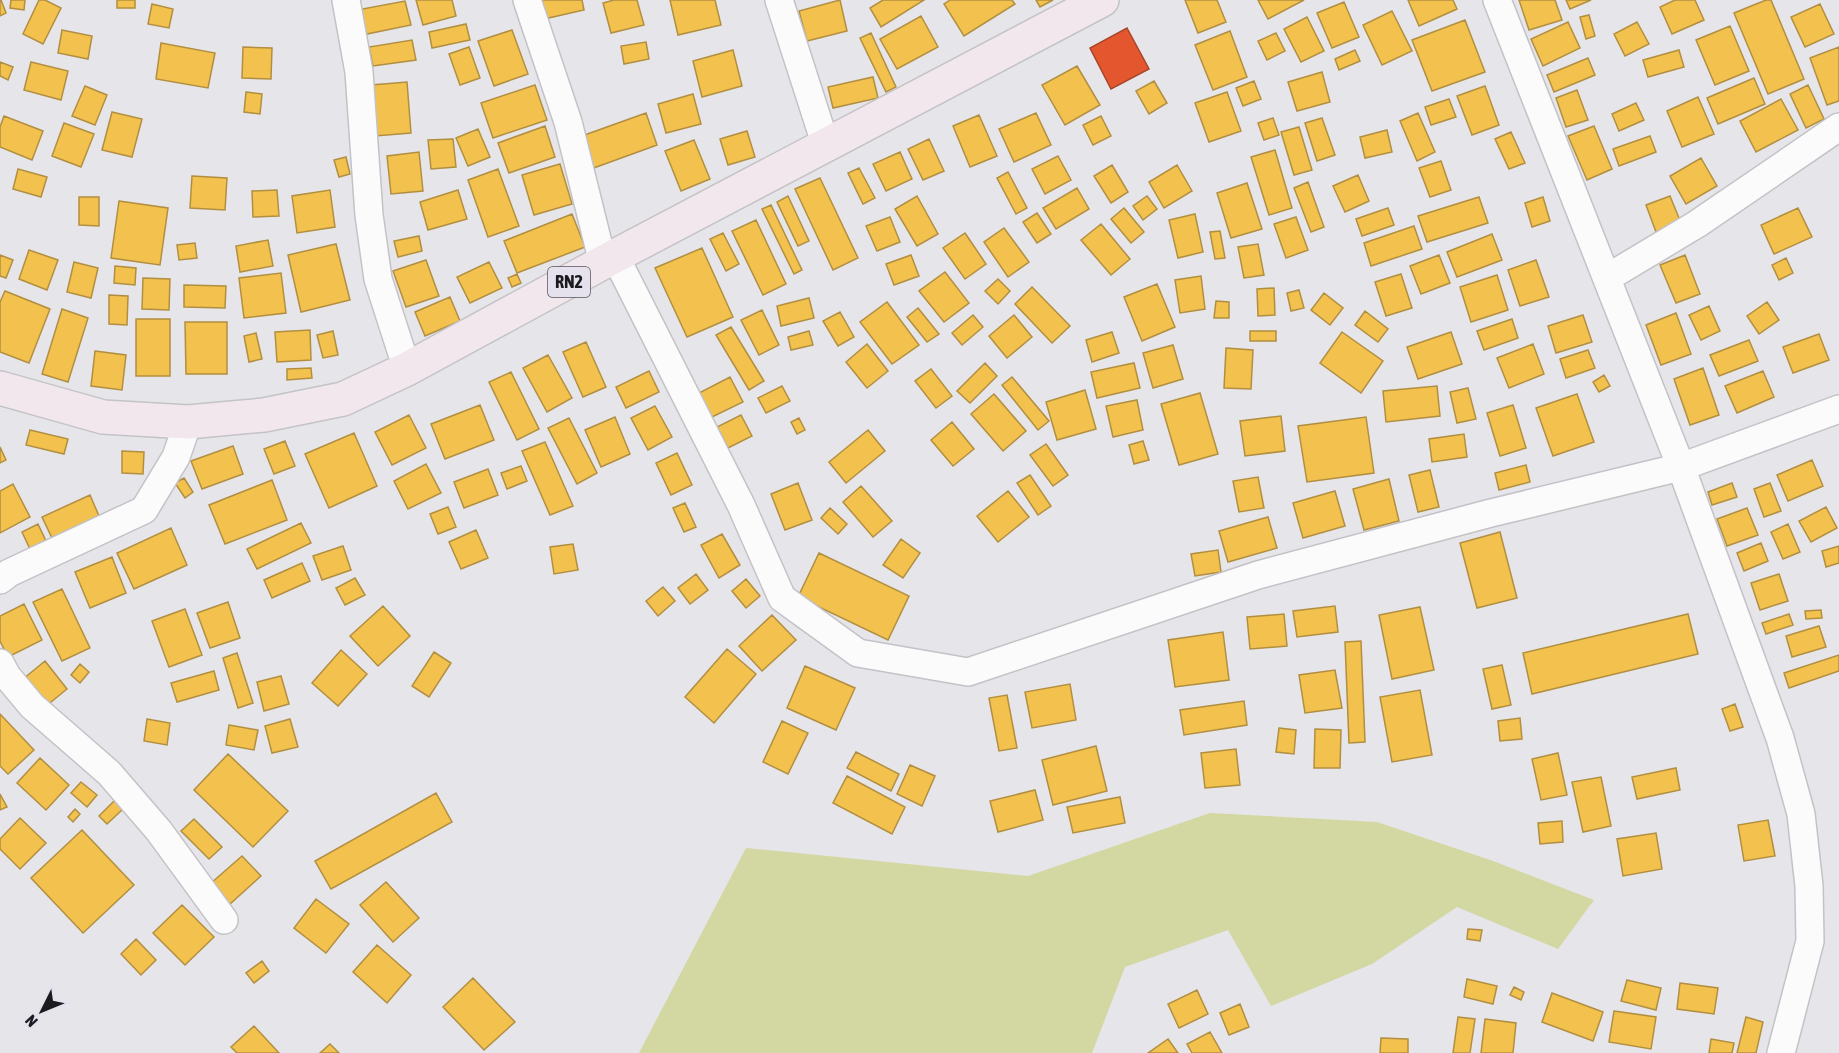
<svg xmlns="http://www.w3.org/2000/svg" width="1839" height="1053" font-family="'Asap Condensed',sans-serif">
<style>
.green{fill:#d3d7a2}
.homes{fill:#f2c14e;stroke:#b28f40;stroke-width:1.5}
.shops{fill:#e4572e;stroke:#a84529;stroke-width:1.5}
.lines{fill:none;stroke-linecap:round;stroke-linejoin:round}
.minor-casing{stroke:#c3c2c6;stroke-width:30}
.trunk-casing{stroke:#c4c3c6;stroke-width:36}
.minor{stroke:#fbfbfc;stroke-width:27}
.trunk{stroke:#f1e7ec;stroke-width:33}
.labels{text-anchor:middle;stroke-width:6;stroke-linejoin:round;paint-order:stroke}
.shield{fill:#e5e2ed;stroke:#58565c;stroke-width:1.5}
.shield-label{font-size:18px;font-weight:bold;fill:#1b1a1e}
</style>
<rect width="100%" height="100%" fill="#e6e5ea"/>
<path class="green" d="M1210 813 1377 822 1493 861 1594 900 1558 949 1457 907 1372 964 1271 1006 1228 930 1125 967 1092 1053H639L746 848 1028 876Z"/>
<path class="homes" d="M0 0H1L6 13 0 16Z
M11 0H25L24 10 10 8Z
M39 0H45L61 8 43 44 23 34Z
M117 0H135V8H117Z
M416 0H452L456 16 423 25Z
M540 0H582L584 10 544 19Z
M614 0H637L644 25 611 33 603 3Z
M670 0H715L721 25 678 35Z
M840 0 847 31 807 41 799 11Z
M883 0H924L881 27 870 8Z
M950 0H1012L1015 4 964 36 944 4Z
M1036 0H1053L1040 7Z
M1185 0H1217L1226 22 1198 33Z
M1258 0H1304L1268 19Z
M1408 0H1453L1457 9 1419 26Z
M1519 0H1555L1562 20 1529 30Z
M1566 0H1591L1570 9Z
M1675 0H1695L1704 20 1672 34 1660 7Z
M1766 0H1771L1804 79 1768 94 1734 13Z
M405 1 411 25 362 35 357 10Z
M1344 2 1359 37 1332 48 1317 13Z
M152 4 173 9 169 28 148 24Z
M1820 4 1834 34 1805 47 1791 17Z
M1392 11 1412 51 1382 65 1363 25Z
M1589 15 1595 36 1586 39 1580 17Z
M921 16 938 47 897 69 880 39Z
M1307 17 1324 51 1301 62 1284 29Z
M1465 20 1485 72 1432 91 1412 40Z
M1568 22 1580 48 1543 66 1531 39Z
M1637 22 1649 44 1625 56 1614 34Z
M466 24 470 40 432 48 429 32Z
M1730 26 1749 71 1715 85 1696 40Z
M62 30 92 36 88 59 58 53Z
M512 30 528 74 494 86 478 41Z
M1230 31 1247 77 1213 90 1195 45Z
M871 33 896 87 886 92 860 38Z
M1276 33 1285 51 1267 60 1258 41Z
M412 40 416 60 373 66 369 47Z
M646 42 649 59 624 64 621 46Z
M161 43 215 53 208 88 156 79Z
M243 47 272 48 271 79 242 78Z
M469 47 480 78 460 85 449 54Z
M1839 47V101L1827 105 1810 58Z
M733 50 742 86 702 97 693 61Z
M1355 50 1360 61 1339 70 1335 59Z
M1679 50 1684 67 1648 77 1643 60Z
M1588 58 1595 75 1554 92 1547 75Z
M0 62 13 67 8 80 0 76Z
M31 62 68 71 61 100 24 90Z
M1077 66 1100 105 1065 125 1042 85Z
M1322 72 1330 102 1297 111 1288 82Z
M873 77 878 98 833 108 828 87Z
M1754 78 1765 104 1718 124 1707 98Z
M1154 81 1167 103 1149 114 1136 91Z
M1254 81 1261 99 1243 106 1236 88Z
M407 82 411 133 375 136 371 85Z
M535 85 547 120 493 138 481 103Z
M1808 85 1824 119 1806 128 1790 94Z
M85 86 107 95 95 125 72 116Z
M1485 86 1499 125 1472 135 1457 96Z
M1577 90 1588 120 1566 127 1556 98Z
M246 92 262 94 260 114 244 112Z
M1227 92 1241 131 1209 142 1195 103Z
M693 94 701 124 666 133 658 104Z
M1698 97 1714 134 1682 147 1667 111Z
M1449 99 1456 117 1431 125 1425 107Z
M1781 99 1798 130 1756 152 1740 121Z
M1636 103 1644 120 1619 131 1612 114Z
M112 112 142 119 132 157 102 150Z
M646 113 657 145 591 169 579 137Z
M1036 113 1051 145 1014 162 999 129Z
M1418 113 1435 152 1417 161 1400 121Z
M979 115 997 156 970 167 953 126Z
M4 116 43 131 32 160 0 147V127Z
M1101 116 1111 136 1093 145 1083 125Z
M1273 118 1279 135 1264 140 1258 123Z
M1322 118 1335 155 1317 161 1305 123Z
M64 123 94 134 81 167 52 156Z
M545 126 555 157 509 173 498 143Z
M1594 126 1612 169 1587 180 1568 136Z
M1299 127 1312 170 1294 175 1281 132Z
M478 129 490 157 468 166 456 138Z
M1387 130 1392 152 1365 158 1360 137Z
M747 131 755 157 728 165 720 139Z
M1511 132 1525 163 1509 169 1495 139Z
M1650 136 1656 152 1619 166 1613 149Z
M453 139 456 167 431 169 428 140Z
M929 139 944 171 923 180 908 149Z
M694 140 710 179 681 191 665 151Z
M1275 150 1292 208 1269 215 1251 157Z
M419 152 423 191 391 194 387 156Z
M900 152 912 179 886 191 873 164Z
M1058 156 1071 180 1045 194 1032 169Z
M346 157 350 174 339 177 334 160Z
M1701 158 1717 186 1686 204 1670 176Z
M1441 161 1451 190 1430 197 1419 168Z
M560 164 572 204 534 215 522 175Z
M1112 165 1128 192 1111 203 1094 176Z
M1177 165 1192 191 1164 208 1149 182Z
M859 168 875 198 863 204 848 173Z
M18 169 47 177 41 197 13 189Z
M498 169 519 226 488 237 468 180Z
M1008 172 1027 208 1016 214 997 178Z
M1358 175 1369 201 1345 212 1333 186Z
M192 176 227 178 225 210 190 208Z
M820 178 858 258 833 270 795 189Z
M1308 182 1324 227 1311 232 1294 188Z
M1247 183 1262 229 1231 238 1217 193Z
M1077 188 1089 209 1056 229 1043 208Z
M277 190 279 216 253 217 252 191Z
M330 190 335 227 297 233 292 196Z
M458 190 467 219 428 230 420 202Z
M788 196 809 241 798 246 777 202Z
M917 196 938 234 917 246 895 209Z
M1147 196 1157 209 1143 220 1133 206Z
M1670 196 1681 223 1656 232 1646 205Z
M79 197H99V226L79 225Z
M1479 197 1488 223 1427 242 1418 216Z
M1543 197 1550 221 1532 227 1525 203Z
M119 201 168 208 160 265 111 258Z
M771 205 802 270 794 274 762 209Z
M1124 208 1144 232 1131 243 1111 219Z
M1388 208 1394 225 1362 236 1356 219Z
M1798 208 1812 237 1774 254 1761 225Z
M1037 213 1051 234 1037 243 1023 222Z
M572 214 585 247 517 273 504 241Z
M1195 214 1203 252 1178 258 1169 220Z
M890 217 900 242 877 251 866 226Z
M1296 217 1308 250 1286 258 1274 224Z
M756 220 786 284 763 295 732 231Z
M1101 224 1130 259 1111 275 1081 240Z
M1414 226 1422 249 1371 266 1364 243Z
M1004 228 1029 262 1008 277 984 242Z
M1220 231 1225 258 1215 259 1210 232Z
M723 233 739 264 726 271 710 239Z
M965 233 986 264 965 279 943 248Z
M1492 234 1502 260 1457 277 1447 252Z
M419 236 422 251 398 257 394 241Z
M268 240 273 266 240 272 236 246Z
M195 243 197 258 179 260 177 245Z
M336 244 350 300 301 312 288 255Z
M1258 244 1264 275 1244 278 1238 247Z
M702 248 733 317 687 337 655 268Z
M29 250 58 260 47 290 19 279Z
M0 255 13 260 6 278 0 276Z
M911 255 919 276 894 285 886 264Z
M1439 255 1450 283 1421 294 1410 266Z
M1685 255 1700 294 1676 303 1660 265Z
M1786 258 1793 273 1779 280 1772 265Z
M426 260 439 296 406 307 393 271Z
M1536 260 1549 297 1520 306 1508 270Z
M74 262 98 268 91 298 67 292Z
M489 262 502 288 470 303 457 277Z
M115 266 136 268 135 285 114 283Z
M945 272 969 303 944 322 919 291Z
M281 273 286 313 244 318 239 278Z
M517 274 521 283 512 287 508 278Z
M1401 274 1412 308 1386 316 1375 282Z
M1497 275 1508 310 1471 322 1460 287Z
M1201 276 1205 309 1180 313 1175 280Z
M143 278 170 279 169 310 142 309Z
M998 279 1010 291 998 304 985 291Z
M1157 284 1175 327 1142 341 1124 297Z
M184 285 226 286 225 308 184 307Z
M1032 287 1070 326 1052 343 1015 304Z
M1274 288 1275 315 1258 316 1257 289Z
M1299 290 1304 308 1291 311 1287 293Z
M5 291 50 309 29 363 0 352V302Z
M1324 293 1343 308 1330 325 1311 310Z
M109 295 128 296 127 325 109 324Z
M450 297 460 321 425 336 415 312Z
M809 298 814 318 781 326 777 306Z
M1216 301 1229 302V318H1214Z
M887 302 919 345 892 364 860 322Z
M1767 302 1779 320 1759 334 1747 316Z
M1709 306 1720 331 1701 340 1689 315Z
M918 308 939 334 927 342 907 317Z
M62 309 88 318 68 382 42 374Z
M762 310 779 345 759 355 741 320Z
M1365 311 1388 329 1378 342 1355 325Z
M840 312 854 337 838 346 823 321Z
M1676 313 1691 354 1661 365 1646 325Z
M973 315 983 327 962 345 952 333Z
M1014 315 1032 337 1007 358 989 336Z
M1583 315 1592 342 1556 353 1548 326Z
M136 319H170V376H136Z
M1512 319 1518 338 1484 350 1477 331Z
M185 322H227V374H186Z
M731 327 764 381 749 390 716 335Z
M310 330 311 360 277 362 275 332Z
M333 331 338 355 323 358 317 335Z
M809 331 813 345 791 350 788 337Z
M1250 331H1276V341H1250Z
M1112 332 1119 353 1092 362 1086 340Z
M1342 332 1383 361 1361 393 1320 363Z
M1451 332 1462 364 1418 379 1407 347Z
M256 333 262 359 249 362 244 336Z
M1819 334 1829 360 1793 373 1783 347Z
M1749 340 1758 361 1719 376 1710 355Z
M586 342 606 387 583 397 563 352Z
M867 344 888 371 867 388 846 362Z
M1533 344 1544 374 1509 388 1497 358Z
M1173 345 1183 379 1153 388 1143 353Z
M1226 348 1253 350 1251 389 1224 388Z
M1588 350 1595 368 1566 378 1560 359Z
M95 351 126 355 122 390 91 386Z
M548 355 572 398 547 412 523 368Z
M985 363 997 376 970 403 957 391Z
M1134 363 1140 388 1097 398 1091 372Z
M311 368 312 378 287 380V369Z
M1703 368 1719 415 1690 425 1674 379Z
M931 369 952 396 936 408 915 381Z
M649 371 659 392 626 408 616 387Z
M1763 371 1774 397 1737 413 1725 386Z
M511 372 539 429 517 440 489 382Z
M1604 375 1610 386 1599 392 1593 382Z
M730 377 743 402 712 417 699 393Z
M1012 377 1049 421 1038 430 1002 385Z
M782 386 790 401 766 413 758 398Z
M1437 386 1440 416 1386 422 1383 391Z
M1468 388 1476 419 1457 423 1450 392Z
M1085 390 1096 429 1057 440 1046 402Z
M1200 393 1218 454 1179 465 1161 404Z
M994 394 1026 431 1003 451 971 414Z
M1577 394 1594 442 1553 456 1536 408Z
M1137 400 1143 430 1113 437 1106 406Z
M480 405 494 440 445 459 431 424Z
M1513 405 1526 448 1500 456 1487 413Z
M655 406 672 437 648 450 631 418Z
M409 415 426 448 392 465 375 432Z
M741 415 752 436 728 448 717 427Z
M1281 416 1285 451 1245 456 1240 421Z
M615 417 630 454 601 467 585 430Z
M1366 417 1374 473 1307 482 1298 426Z
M569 418 597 473 577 484 548 428Z
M799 418 805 430 797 434 791 422Z
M952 422 974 449 953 466 931 440Z
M30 430 68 439 64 454 26 445Z
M868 430 885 451 846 483 829 462Z
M354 433 377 486 329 508 305 454Z
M1464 434 1467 457 1432 462 1429 439Z
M285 441 295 466 274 474 264 449Z
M1143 441 1149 460 1134 464 1129 445Z
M545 442 573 506 550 515 522 451Z
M1046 444 1068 475 1053 486 1030 455Z
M233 446 243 474 202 489 191 461Z
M0 447 6 460 0 463Z
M122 451 144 452 143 474 122 473Z
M677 453 692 485 671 495 656 463Z
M1812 460 1823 486 1788 501 1777 475Z
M426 464 441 493 408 509 394 481Z
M1526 465 1530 482 1499 490 1495 473Z
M521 466 527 481 507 489 501 473Z
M488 469 498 495 464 508 454 482Z
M1430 470 1439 507 1418 512 1409 475Z
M1030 475 1051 506 1038 515 1017 483Z
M1258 477 1264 508 1239 512 1233 481Z
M184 478 193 492 185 498 175 483Z
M1389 479 1399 521 1364 530 1353 489Z
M272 480 287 520 225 544 209 505Z
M798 483 812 520 785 530 771 494Z
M1732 483 1737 497 1712 505 1708 492Z
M1770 483 1781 511 1764 517 1754 489Z
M13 484 30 517 0 533V491Z
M861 486 892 521 873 537 843 502Z
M1008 491 1029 517 998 542 977 516Z
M1335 491 1345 526 1303 538 1293 503Z
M90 495 99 516 52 538 42 517Z
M685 503 696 527 684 532 673 508Z
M448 507 456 527 438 534 430 514Z
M1826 507 1837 528 1811 542 1799 521Z
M830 508 847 524 838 534 821 518Z
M1747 508 1758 535 1727 546 1717 519Z
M1268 517 1277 548 1228 562 1219 531Z
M301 523 311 543 257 569 247 549Z
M38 524 46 541 30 549 22 532Z
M1788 524 1800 552 1783 559 1771 532Z
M171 528 187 565 134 589 117 553Z
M476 530 488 558 461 569 449 542Z
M1500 532 1517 598 1477 608 1460 543Z
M722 534 740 565 719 578 701 545Z
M901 539 920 553 903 578 883 565Z
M1761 543 1768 561 1744 571 1737 553Z
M573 544 578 570 554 574 550 547Z
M343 546 351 570 322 580 313 556Z
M1839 546V563L1826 567 1822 551Z
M1218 550 1221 572 1195 576 1191 554Z
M819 553 909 596 888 640 798 597Z
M112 557 126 593 90 608 75 572Z
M302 563 310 581 272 598 264 580Z
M696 574 708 590 690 604 678 588Z
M1779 574 1788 601 1760 610 1751 583Z
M355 578 365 595 345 605 336 588Z
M746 579 760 596 746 608 732 591Z
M663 587 675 601 658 616 646 601Z
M62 589 90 648 62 661 33 602Z
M228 602 240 638 210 648 197 613Z
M24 604 42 640 8 657 0 641V616Z
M383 606 410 636 378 666 350 636Z
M1335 606 1338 632 1297 637 1293 611Z
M1420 607 1434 670 1392 679 1379 615Z
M185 609 202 655 169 667 152 621Z
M1821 610 1822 618 1806 619 1805 611Z
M1284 614 1287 646 1250 649 1247 617Z
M1688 614 1698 654 1532 694 1523 653Z
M1789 614 1793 625 1766 634 1762 623Z
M772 615 796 640 762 671 739 646Z
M1819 626 1826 647 1792 657 1786 636Z
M1223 632 1229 680 1175 687 1168 640Z
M1361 641 1365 742 1349 743 1345 642Z
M727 649 756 674 714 723 685 697Z
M341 650 367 674 338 706 312 683Z
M434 652 451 663 429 697 412 686Z
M237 653 253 703 238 708 223 658Z
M1839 655V671L1789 688 1784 673Z
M45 661 67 689 45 707 23 679Z
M80 664 89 672 80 683 71 675Z
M1502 665 1511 705 1492 709 1483 669Z
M805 666 855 688 836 730 787 708Z
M1335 670 1342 708 1305 713 1299 675Z
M214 671 219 690 177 702 171 683Z
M281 676 289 704 264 711 257 682Z
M1070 684 1076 720 1032 728 1025 692Z
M1420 690 1432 755 1392 762 1380 697Z
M1007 695 1017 748 999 751 989 698Z
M1244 701 1247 725 1184 735 1180 710Z
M1735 704 1743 727 1730 731 1722 709Z
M0 714 34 750 8 774 0 766Z
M1520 718 1522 739 1500 741 1498 721Z
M147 719 170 723 167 745 144 741Z
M290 719 298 747 272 753 265 726Z
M782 721 808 733 788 774 763 762Z
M229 725 258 730 254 750 226 745Z
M1279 728 1296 730 1294 754 1276 752Z
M1315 729 1341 730 1340 768H1314Z
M1096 746 1107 791 1053 805 1042 760Z
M1236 749 1240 785 1205 788 1201 753Z
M856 752 899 774 891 791 847 768Z
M1558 753 1567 795 1541 800 1532 759Z
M228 754 288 811 253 847 194 790Z
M40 758 69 785 46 810 17 783Z
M910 765 935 776 922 806 897 794Z
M1676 768 1680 790 1637 799 1632 777Z
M847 776 905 807 892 834 833 803Z
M1601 777 1611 826 1583 832 1572 782Z
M81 782 97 795 87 807 71 793Z
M1035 790 1043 820 998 832 990 801Z
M436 793 452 822 331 889 315 861Z
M0 794 7 807 0 810Z
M1120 797 1125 823 1073 833 1067 807Z
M115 800 123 809 107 824 99 816Z
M75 809 80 814 73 822 68 817Z
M20 818 46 843 20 869 0 849V839Z
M194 819 222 847 209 859 181 831Z
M1768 820 1775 856 1744 861 1738 825Z
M1562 821 1563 842 1540 844 1538 823Z
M82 830 134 885 83 933 31 878Z
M1656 833 1662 869 1623 876 1617 839Z
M242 856 261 876 229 905 210 884Z
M386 882 419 918 393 942 360 905Z
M316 899 349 924 326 953 294 928Z
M182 905 214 937 185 965 153 933Z
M1468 929 1482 930 1480 941 1467 939Z
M136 939 156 960 141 975 121 954Z
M377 945 411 975 387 1003 353 972Z
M262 961 269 971 254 983 246 973Z
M473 978 515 1022 484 1050 443 1007Z
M1467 979 1497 986 1493 1004 1464 997Z
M1627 980 1661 988 1656 1010 1621 1001Z
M1680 983 1718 988 1714 1014 1677 1009Z
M1514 987 1524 992 1521 1000 1510 995Z
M1197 990 1208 1014 1179 1028 1168 1004Z
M1552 993 1603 1012 1593 1041 1542 1022Z
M1240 1004 1249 1027 1229 1035 1220 1013Z
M1614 1011 1656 1017 1651 1049 1609 1042Z
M1458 1017 1475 1019 1470 1053H1453Z
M1746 1017 1763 1022 1756 1053H1737Z
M1485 1019 1516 1023 1513 1053H1481Z
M254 1026 279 1053H237L231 1047Z
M1210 1032 1222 1053H1192L1187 1044Z
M1381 1038 1408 1039V1053H1380Z
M1168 1039 1178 1053H1148Z
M1711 1039 1734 1043 1732 1053H1709Z
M330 1044 339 1053H320Z"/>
<path class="shops" d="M1127 28 1149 69 1111 89 1090 48Z"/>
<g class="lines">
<g class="minor-casing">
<path id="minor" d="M346 0 359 72 369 215 378 279 407 369
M527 0 568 122 603 263
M779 0 826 146
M1497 0 1681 467 1780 738 1801 814 1809 886 1810 941 1781 1053
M615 256 741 505 782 598 858 653 968 672 1258 575 1491 513 1681 467 1839 409
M1607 278 1697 224 1839 127
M0 580 9 573 144 510 176 457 188 422
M0 663 7 676 32 706 109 773 159 831 224 920"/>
</g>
<g class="trunk-casing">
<path id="trunk" d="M0 388 103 417 188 422 264 415 343 399 407 369 615 256 1102 0"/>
</g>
<use href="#minor" class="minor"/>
<use href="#trunk" class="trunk"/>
</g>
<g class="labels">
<rect class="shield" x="548" y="267" width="42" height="30" rx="4.5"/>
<g class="shield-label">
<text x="569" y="288">RN2</text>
</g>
</g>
<g transform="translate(42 1011) rotate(227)" stroke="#e5e2ed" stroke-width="4.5" paint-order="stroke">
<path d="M0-4.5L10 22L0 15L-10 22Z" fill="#1b1a1e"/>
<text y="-9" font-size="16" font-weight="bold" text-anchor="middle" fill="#1b1a1e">N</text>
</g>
</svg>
